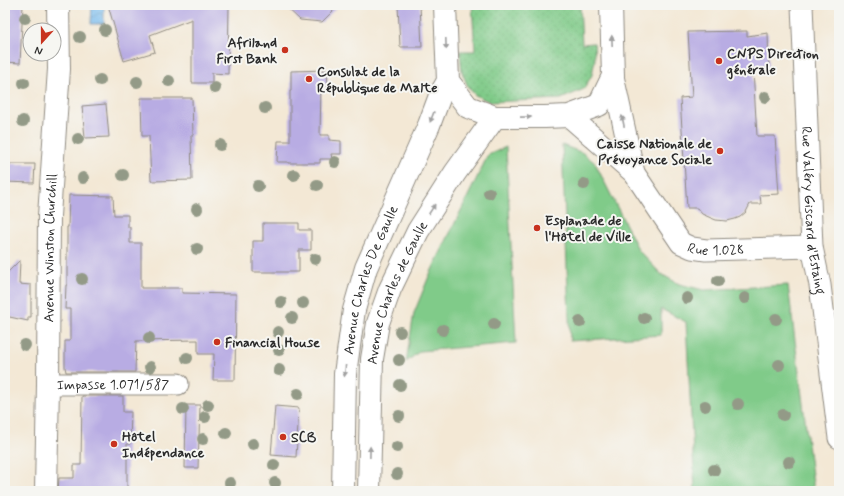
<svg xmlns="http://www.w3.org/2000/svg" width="844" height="496" font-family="Mynerve,sans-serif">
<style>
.green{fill:#80cb89;stroke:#567b5a}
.park{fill:url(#park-dots);stroke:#567b5a}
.water{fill:url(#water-waves);stroke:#52738c}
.building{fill:#b8ace3}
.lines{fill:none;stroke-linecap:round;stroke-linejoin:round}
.street-casing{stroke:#8f8a80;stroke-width:23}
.secondary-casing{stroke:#8f8a80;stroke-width:24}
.street{stroke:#fff;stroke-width:21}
.secondary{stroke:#fff;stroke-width:22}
.tree{fill:#939a87}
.oneway{fill:#a0a0a0}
.poi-dot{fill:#c8321e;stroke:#f6f6f2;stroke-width:1.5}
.labels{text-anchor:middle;stroke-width:4;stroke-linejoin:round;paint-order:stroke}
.poi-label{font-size:14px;font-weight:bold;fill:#2b2b2b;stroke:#f6f6f2;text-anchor:start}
.street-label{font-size:14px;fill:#2b2b2b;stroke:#f6f6f2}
</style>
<defs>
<pattern id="park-dots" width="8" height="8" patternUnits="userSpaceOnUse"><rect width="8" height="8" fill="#80cb89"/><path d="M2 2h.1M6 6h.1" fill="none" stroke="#6fae76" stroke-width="1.8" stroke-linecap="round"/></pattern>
<pattern id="water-waves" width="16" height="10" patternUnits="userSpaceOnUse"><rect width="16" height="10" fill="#78bbee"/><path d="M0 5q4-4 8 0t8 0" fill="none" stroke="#6398c1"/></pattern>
</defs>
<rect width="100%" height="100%" fill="#f6f6f2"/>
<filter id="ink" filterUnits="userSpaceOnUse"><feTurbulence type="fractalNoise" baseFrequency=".025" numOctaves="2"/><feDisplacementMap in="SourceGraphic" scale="8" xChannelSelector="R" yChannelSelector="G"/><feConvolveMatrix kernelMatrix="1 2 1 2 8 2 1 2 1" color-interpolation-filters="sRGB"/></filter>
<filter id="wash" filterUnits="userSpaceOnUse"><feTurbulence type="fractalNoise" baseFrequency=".012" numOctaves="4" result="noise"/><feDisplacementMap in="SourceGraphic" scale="16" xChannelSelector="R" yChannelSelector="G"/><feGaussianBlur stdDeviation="0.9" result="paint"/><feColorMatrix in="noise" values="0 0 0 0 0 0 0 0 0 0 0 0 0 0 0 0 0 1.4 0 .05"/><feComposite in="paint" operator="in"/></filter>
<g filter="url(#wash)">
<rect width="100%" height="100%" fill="#f3e8d5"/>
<path class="green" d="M562 145 583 153 595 163 639 251 661 274 679 284 704 290 788 285 814 491H695L686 322 661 309V335L570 341Z
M506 147 516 343 420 351 406 362 414 313 429 276 488 155Z"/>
<path class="park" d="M472 5H580L582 44 594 43 595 59 592 75 584 89 561 99 490 102 475 95 468 87 462 72 460 51H475Z"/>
<path class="water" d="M92 5H104V24H91Z"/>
<g id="blocks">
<path class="building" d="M5 5H23L20 63 5 62Z
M108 5H229L228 74 212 73V83H192V19L150 35 155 52 124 61Z
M284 5H339L322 22 300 20Z
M398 5H420L422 47H400Z
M747 31V36L768 33 769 68 753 69 757 136H775L779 194 760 195 761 204H750L746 212 740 217 735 219 727 221 716 220 711 218 702 214 697 208H687L680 98 692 97 688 32Z
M327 70 328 87H321L320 135H329V140L341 141V154H331L332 159H320V163H288V162H277L278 141H290V91H291V71Z
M141 98H192L193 135H191L192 180 151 181 149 136H142Z
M106 104 109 137 85 138 82 106Z
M5 164H35L34 183 5 182Z
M69 195 113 196 114 215H128V227H130V243H141V288H182V293L236 294 235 380H213L214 354H198V340L136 341 135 372H66L65 367V341H70V309H65L66 285H67V227H68Z
M263 223H299V230H311V250H299V272H253V241H263Z
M20 260 19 284 31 285V317H28V321L5 316V275Z
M82 396H123V412H131L130 444H127V491H58L59 478H74V465H81Z
M186 405H200L198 468H185Z
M275 406 299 408 296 457 271 455Z"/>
</g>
</g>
<g filter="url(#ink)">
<use href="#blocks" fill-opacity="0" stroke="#8f8a80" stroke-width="1"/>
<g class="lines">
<g class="street-casing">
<g id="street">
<path id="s1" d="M802 5 812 247 820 285 839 438"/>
<path d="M613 76 634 173"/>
<path id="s2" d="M569 116 634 173 681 243 692 248 706 250 812 247"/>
<path id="s3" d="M48 384H178"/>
</g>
</g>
<g class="secondary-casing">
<g id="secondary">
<path d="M445 5 448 81 468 107 495 117H545L569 116 599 105 613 76 611 5"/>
<path id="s4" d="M46 491 48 384 49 216 59 69 58 5"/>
<path id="s5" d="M343 491 345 374 354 310 366 268 429 125 441 93 448 81"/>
<path id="s6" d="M369 491 372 359 378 323 390 289 418 231 455 173 495 117"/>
</g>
</g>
<use href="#street" class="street"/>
<use href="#secondary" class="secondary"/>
</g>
<g class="tree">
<circle cx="25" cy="18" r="6"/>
<circle cx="105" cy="30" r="6"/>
<circle cx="80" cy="37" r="6"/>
<circle cx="100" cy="80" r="6"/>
<circle cx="169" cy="81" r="6"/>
<circle cx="137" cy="82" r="6"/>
<circle cx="24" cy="83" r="6"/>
<circle cx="215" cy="88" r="6"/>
<circle cx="765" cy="97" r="6"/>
<circle cx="265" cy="108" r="6"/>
<circle cx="23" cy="121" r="6"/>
<circle cx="78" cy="139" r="6"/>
<circle cx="220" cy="145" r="6"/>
<circle cx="335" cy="162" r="6"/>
<circle cx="123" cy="175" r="6"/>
<circle cx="294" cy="175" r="6"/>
<circle cx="83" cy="178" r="6"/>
<circle cx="584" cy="184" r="6"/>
<circle cx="317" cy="185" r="6"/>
<circle cx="258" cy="186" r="6"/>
<circle cx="489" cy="193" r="6"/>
<circle cx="197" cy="209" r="6"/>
<circle cx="197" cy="249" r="6"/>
<circle cx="315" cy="259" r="6"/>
<circle cx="82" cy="279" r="6"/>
<circle cx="718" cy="281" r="6"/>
<circle cx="687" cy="298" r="6"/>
<circle cx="745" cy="298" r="6"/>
<circle cx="281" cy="302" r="6"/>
<circle cx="303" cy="303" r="6"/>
<circle cx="292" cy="318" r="6"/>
<circle cx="644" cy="318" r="6"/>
<circle cx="776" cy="319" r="6"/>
<circle cx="580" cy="322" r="6"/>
<circle cx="494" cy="324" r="6"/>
<circle cx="443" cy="330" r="6"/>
<circle cx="278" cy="332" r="6"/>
<circle cx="400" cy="332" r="6"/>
<circle cx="149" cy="338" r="6"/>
<circle cx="25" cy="345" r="6"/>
<circle cx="279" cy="350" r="6"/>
<circle cx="187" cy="358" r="6"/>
<circle cx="399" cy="360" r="6"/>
<circle cx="779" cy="365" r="6"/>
<circle cx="150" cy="367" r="6"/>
<circle cx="279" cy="370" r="6"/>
<circle cx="400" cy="385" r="6"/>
<circle cx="298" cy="394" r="6"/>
<circle cx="738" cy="404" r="6"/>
<circle cx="208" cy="405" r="6"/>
<circle cx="705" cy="406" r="6"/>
<circle cx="183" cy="409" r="6"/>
<circle cx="783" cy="415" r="6"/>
<circle cx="399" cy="416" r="6"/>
<circle cx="205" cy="417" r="6"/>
<circle cx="226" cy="433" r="6"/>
<circle cx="203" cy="439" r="6"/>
<circle cx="253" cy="444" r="6"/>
<circle cx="397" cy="447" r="6"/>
<circle cx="789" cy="462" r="6"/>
<circle cx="274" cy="465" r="6"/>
<circle cx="714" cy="470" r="6"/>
<circle cx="397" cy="474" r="6"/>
<circle cx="230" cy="483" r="6"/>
<circle cx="275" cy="483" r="6"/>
</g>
<defs><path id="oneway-solid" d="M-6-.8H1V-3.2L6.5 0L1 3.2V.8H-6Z"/></defs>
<g class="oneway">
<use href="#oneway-solid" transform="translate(612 41) rotate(-92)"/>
<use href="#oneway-solid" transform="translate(446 44) rotate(88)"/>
<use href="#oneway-solid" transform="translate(432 117) rotate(111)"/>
<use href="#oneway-solid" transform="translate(526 117) rotate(-1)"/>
<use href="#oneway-solid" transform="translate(623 121) rotate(-102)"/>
<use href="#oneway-solid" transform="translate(432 209) rotate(-57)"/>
<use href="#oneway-solid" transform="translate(345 371) rotate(96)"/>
<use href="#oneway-solid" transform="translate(370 452) rotate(-89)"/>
</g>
</g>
<g class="poi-dot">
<circle cx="285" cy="50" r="4"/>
<circle cx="719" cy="61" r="4"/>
<circle cx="309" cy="79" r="4"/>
<circle cx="720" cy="151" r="4"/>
<circle cx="537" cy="228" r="4"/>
<circle cx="217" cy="342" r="4"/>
<circle cx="283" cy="437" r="4"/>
<circle cx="114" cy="444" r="4"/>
</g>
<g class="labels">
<g class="poi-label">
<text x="277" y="47" text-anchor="end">Afriland<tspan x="277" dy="16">First Bank</tspan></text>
<text x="727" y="58">CNPS Direction<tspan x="727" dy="16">générale</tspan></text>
<text x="317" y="76">Consulat de la<tspan x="317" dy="16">République de Malte</tspan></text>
<text x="712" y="148" text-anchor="end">Caisse Nationale de<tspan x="712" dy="16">Prévoyance Sociale</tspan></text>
<text x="545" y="225">Esplanade de<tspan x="545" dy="16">l'Hôtel de Ville</tspan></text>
<text x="225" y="347">Financial House</text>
<text x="122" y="441">Hôtel<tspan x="122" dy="16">Indépendance</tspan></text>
<text x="291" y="442">SCB</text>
</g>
<g class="street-label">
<text dy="5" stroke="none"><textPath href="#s1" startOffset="206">Rue Valéry Giscard d'Estaing</textPath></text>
<text dy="5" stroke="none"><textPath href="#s2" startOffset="207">Rue 1.028</textPath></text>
<text dy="5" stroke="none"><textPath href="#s4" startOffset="243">Avenue Winston Churchill</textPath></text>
<text dy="5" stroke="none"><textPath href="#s5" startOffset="215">Avenue Charles De Gaulle</textPath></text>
<text dy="5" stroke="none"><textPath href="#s6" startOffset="203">Avenue Charles de Gaulle</textPath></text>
<text dy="5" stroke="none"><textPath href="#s3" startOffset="65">Impasse 1.071/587</textPath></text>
</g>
</g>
<rect width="844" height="496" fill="none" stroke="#f6f6f2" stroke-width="20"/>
<g transform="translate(42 42) rotate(201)"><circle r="19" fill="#f6f6f2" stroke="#a5a5a2"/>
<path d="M0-3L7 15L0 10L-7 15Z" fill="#c8321e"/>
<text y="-6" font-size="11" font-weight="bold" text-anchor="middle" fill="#2b2b2b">N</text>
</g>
</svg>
